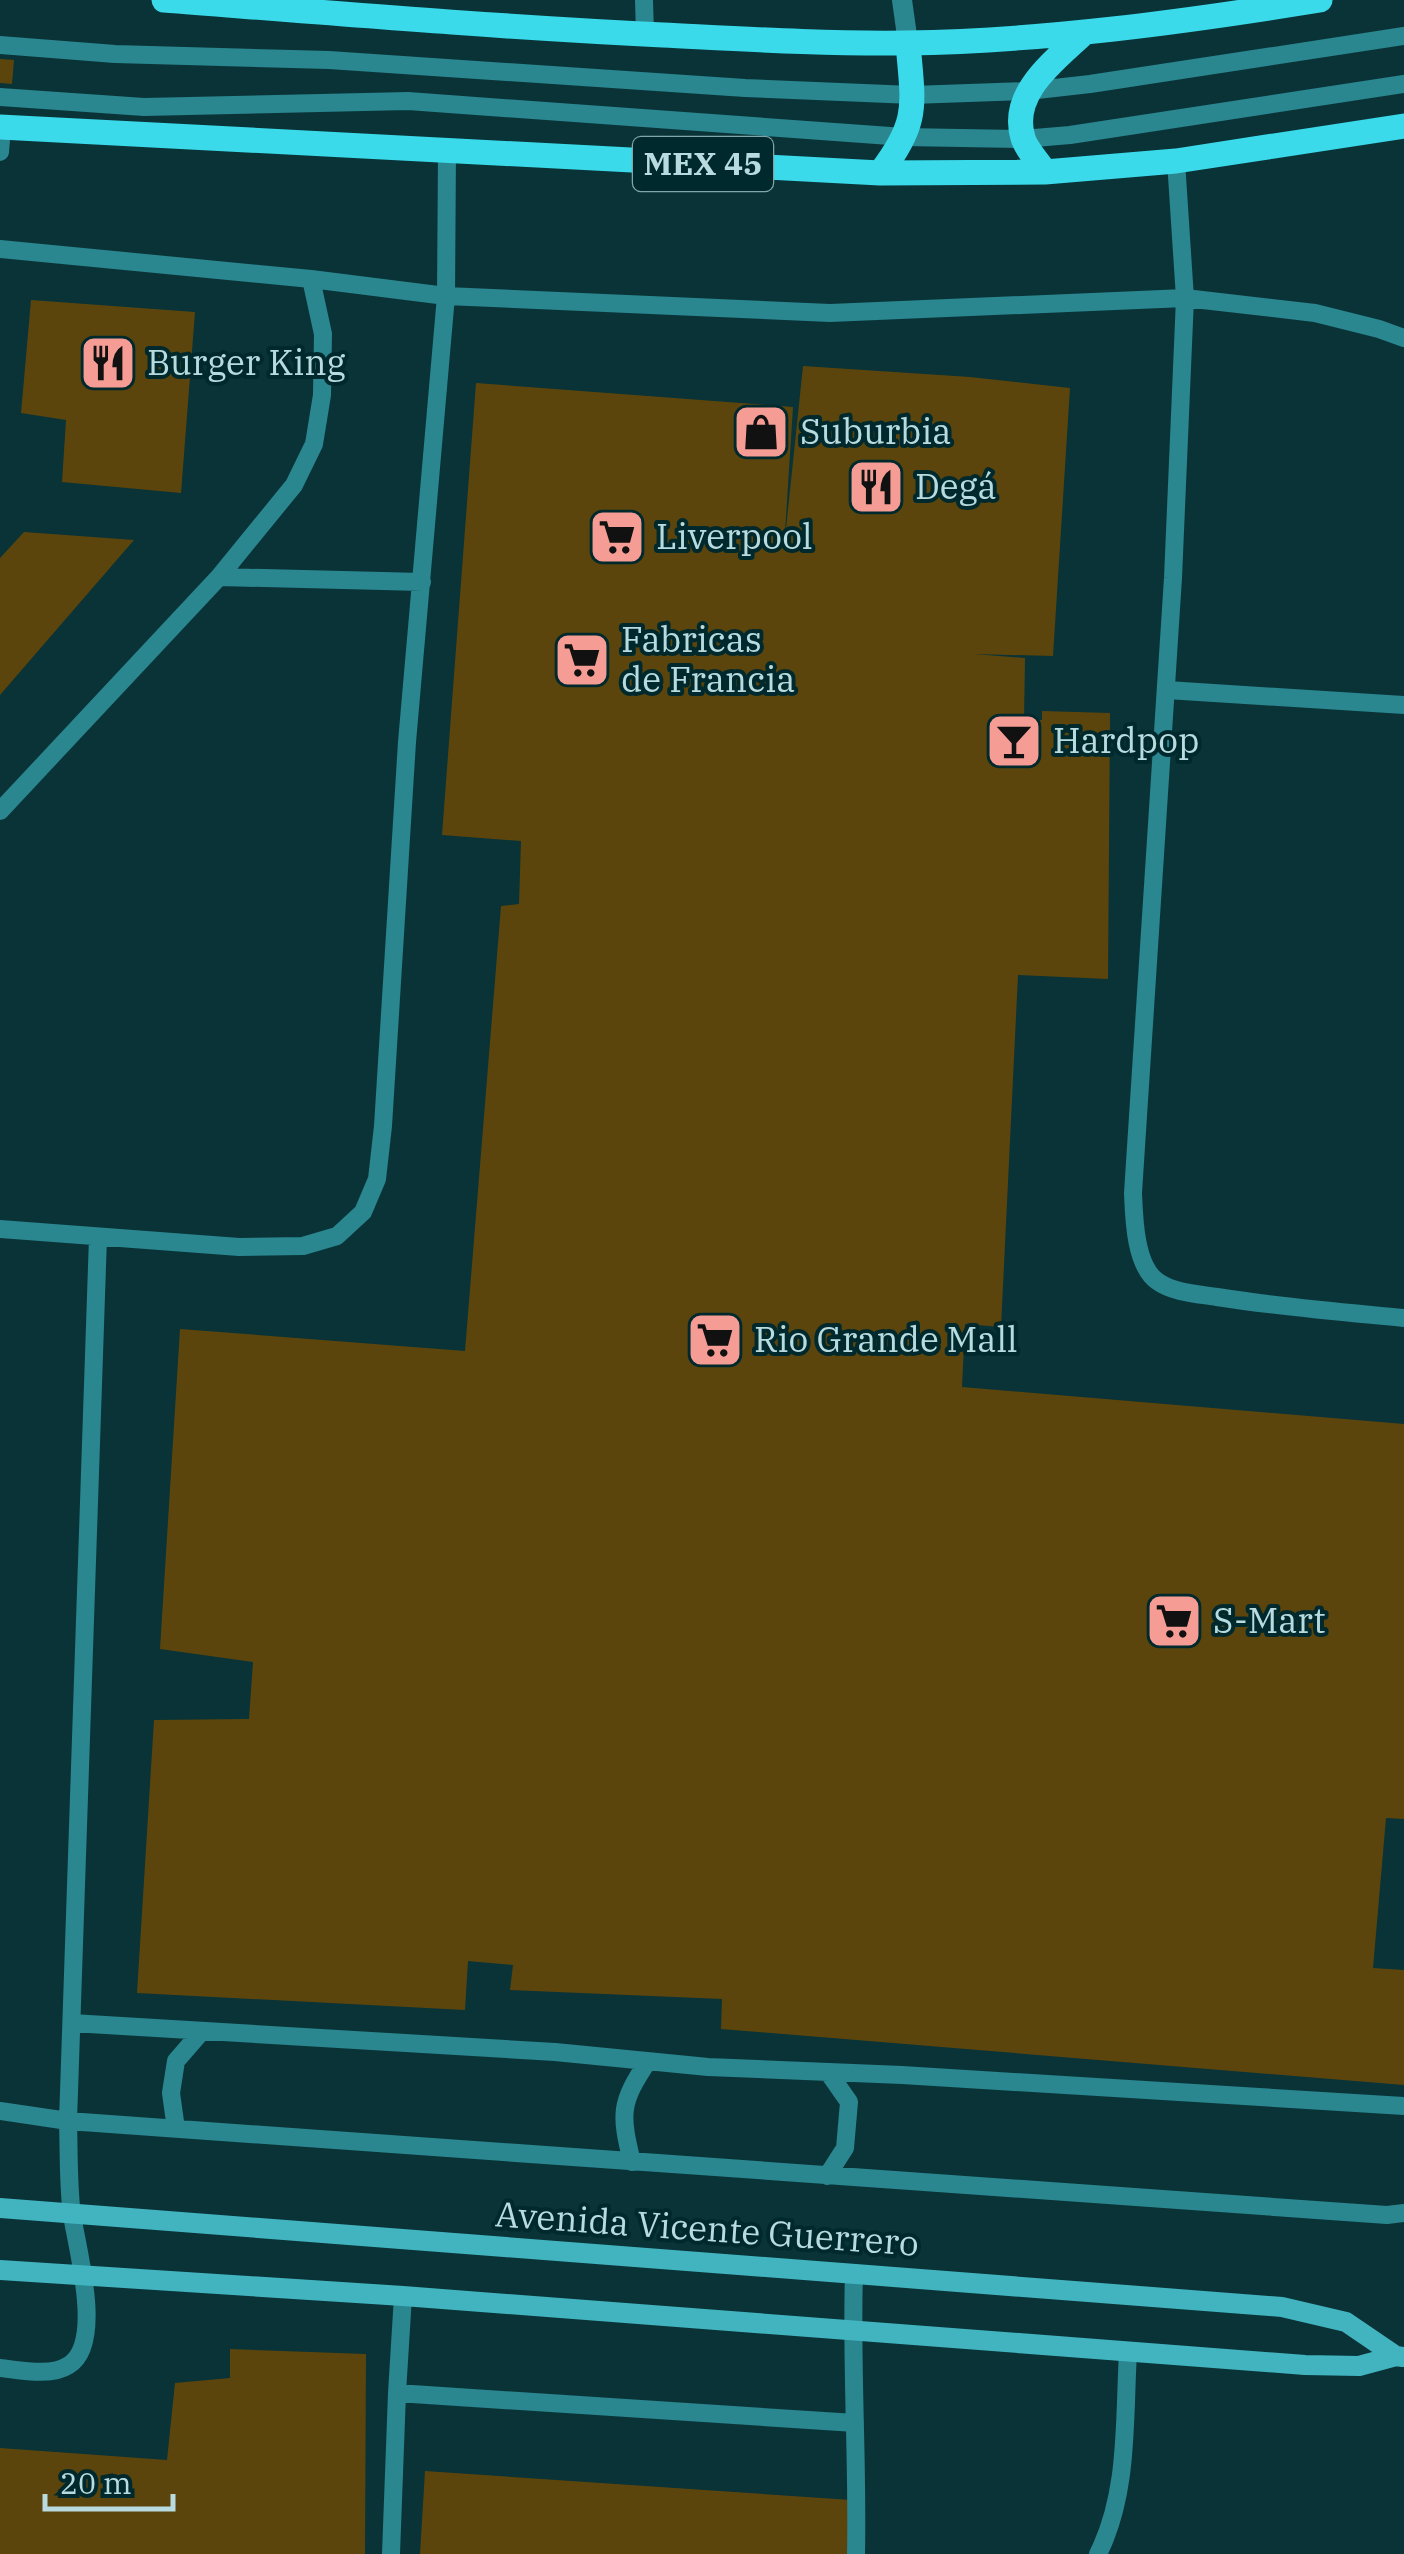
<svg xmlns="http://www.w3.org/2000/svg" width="1404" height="2554" font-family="'IBM Plex Serif',serif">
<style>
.building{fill:#5c450c}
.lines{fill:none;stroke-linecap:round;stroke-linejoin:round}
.lane{stroke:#2a868f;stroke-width:18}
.street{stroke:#2a868f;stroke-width:20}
.secondary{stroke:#42b4c0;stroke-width:20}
.primary{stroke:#3adaea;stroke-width:25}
.labels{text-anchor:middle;stroke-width:8;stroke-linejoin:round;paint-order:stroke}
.shield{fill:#00292d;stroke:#81a6aa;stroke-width:2.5}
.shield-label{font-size:32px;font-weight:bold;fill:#b8dbdf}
.poi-label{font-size:35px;fill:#b8dbdf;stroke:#00292d;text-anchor:start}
.street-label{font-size:35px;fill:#b8dbdf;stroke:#00292d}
</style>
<rect width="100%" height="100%" fill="#093337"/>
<path class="building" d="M0 59 14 60 12 84 0 83Z
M31 300 195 312 181 493 62 482 66 420 21 413Z
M803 366 970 377 1070 388 1053 656 973 654 1025 658 1024 720H1042V711L1110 713 1108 979 1018 975 1001 1327 965 1324 962 1387 1404 1424V1819L1386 1818 1373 1968 1404 1970V2085L721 2029 722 1999 510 1990 513 1965 468 1961 465 2010 137 1993 154 1720 249 1719 253 1662 160 1649 180 1329 465 1351 501 906 519 904 521 841 442 835 476 383 793 407 784 548Z
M24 532 134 540 0 695V558Z
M230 2349 366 2354 365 2554H0V2448L167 2460 175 2383 230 2378Z
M425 2471 851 2500 847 2554H420Z"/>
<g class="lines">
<path class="lane" d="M644 0 645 34
M0 45 115 54 329 60 745 88 912 95 1028 91 1090 84 1404 36
M0 97 144 107 408 101 904 137 1023 139 1070 135 1404 84
M0 152 2 127
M1176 161 1185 298 1173 578 1133 1193C1134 1218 1135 1265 1157 1281 1173 1293 1199 1294 1217 1297 1279 1307 1342 1312 1404 1318
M0 249 311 279 446 296 830 313 1185 298 1315 313 1379 329 1404 338
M219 577 294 485 314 444 322 395 323 334 311 279
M1167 690 1404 705
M0 811 219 577 422 582
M0 1229 239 1247 303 1246 337 1236 363 1212 377 1179 383 1126 407 742 446 296 447 152
M72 2023 555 2052 708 2067 902 2075 1404 2106
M0 2111 68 2121 1387 2215 1404 2213
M176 2129 171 2093 176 2061 202 2031
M632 2162C620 2113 620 2103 648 2061
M827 2176 845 2148 849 2102 828 2072
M854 2273C851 2367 858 2460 856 2554
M0 2368C20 2370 51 2377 69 2365 104 2343 77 2249 72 2215 68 2185 69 2152 68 2121L98 1237
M397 2393 855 2423
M391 2554 397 2393 403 2296
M1098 2554C1129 2493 1124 2419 1128 2352"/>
<path class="street" d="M902 0 908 43"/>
<path class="secondary" d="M0 2208 1282 2307 1346 2322 1396 2356
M0 2270 403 2296 1305 2365 1359 2366 1396 2356 1403 2357"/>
<path class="primary" d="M164 0C331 13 497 27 663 35 744 39 825 44 906 43 1044 41 1183 22 1320 0
M0 127 880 173 1045 172 1176 161 1404 126
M1045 172C1038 161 1026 149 1023 138 1009 92 1057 59 1085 32
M880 173C920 121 913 105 908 43"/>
</g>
<defs>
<g id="restaurant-square" transform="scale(2.875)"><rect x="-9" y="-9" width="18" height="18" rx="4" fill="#f59c94" stroke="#00292d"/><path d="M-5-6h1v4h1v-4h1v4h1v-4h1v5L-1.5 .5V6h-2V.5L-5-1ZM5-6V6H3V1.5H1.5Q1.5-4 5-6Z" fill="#111"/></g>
<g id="shop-square" transform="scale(2.875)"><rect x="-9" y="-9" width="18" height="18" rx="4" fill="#f59c94" stroke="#00292d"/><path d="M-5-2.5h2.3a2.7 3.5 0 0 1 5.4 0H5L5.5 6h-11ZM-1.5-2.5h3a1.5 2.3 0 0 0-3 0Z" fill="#111"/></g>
<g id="supermarket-square" transform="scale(2.875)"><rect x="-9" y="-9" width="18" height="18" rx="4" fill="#f59c94" stroke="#00292d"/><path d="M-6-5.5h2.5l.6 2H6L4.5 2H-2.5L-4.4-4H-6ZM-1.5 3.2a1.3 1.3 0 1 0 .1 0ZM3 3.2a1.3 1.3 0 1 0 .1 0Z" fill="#111"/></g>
<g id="bar-square" transform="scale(2.875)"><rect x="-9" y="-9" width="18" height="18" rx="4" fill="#f59c94" stroke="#00292d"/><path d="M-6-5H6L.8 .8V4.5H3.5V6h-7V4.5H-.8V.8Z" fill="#111"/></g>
</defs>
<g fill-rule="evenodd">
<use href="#restaurant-square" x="108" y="363"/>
<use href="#shop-square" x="761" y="432"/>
<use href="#restaurant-square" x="876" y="487"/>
<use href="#supermarket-square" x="617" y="537"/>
<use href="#supermarket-square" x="582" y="660"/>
<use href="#bar-square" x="1014" y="741"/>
<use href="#supermarket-square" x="715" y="1340"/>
<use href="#supermarket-square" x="1174" y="1621"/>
</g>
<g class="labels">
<rect class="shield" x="633" y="137" width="140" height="54" rx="8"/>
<g class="shield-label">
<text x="703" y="175">MEX 45</text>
</g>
<g class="poi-label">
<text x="147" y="375">Burger King</text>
<text x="800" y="444">Suburbia</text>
<text x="915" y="499">Degá</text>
<text x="656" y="549">Liverpool</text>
<text x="621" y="652">Fabricas<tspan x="621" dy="40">de Francia</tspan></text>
<text x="1053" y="753">Hardpop</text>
<text x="754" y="1352">Rio Grande Mall</text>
<text x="1213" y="1633">S-Mart</text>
</g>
<g class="street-label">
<text transform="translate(707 2229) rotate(4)" y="12">Avenida Vicente Guerrero</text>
</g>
</g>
<path d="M45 2494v15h128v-15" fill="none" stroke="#b8dbdf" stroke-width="5"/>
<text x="60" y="2494" font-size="30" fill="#b8dbdf" stroke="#00292d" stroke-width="8" paint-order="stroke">20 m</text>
</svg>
